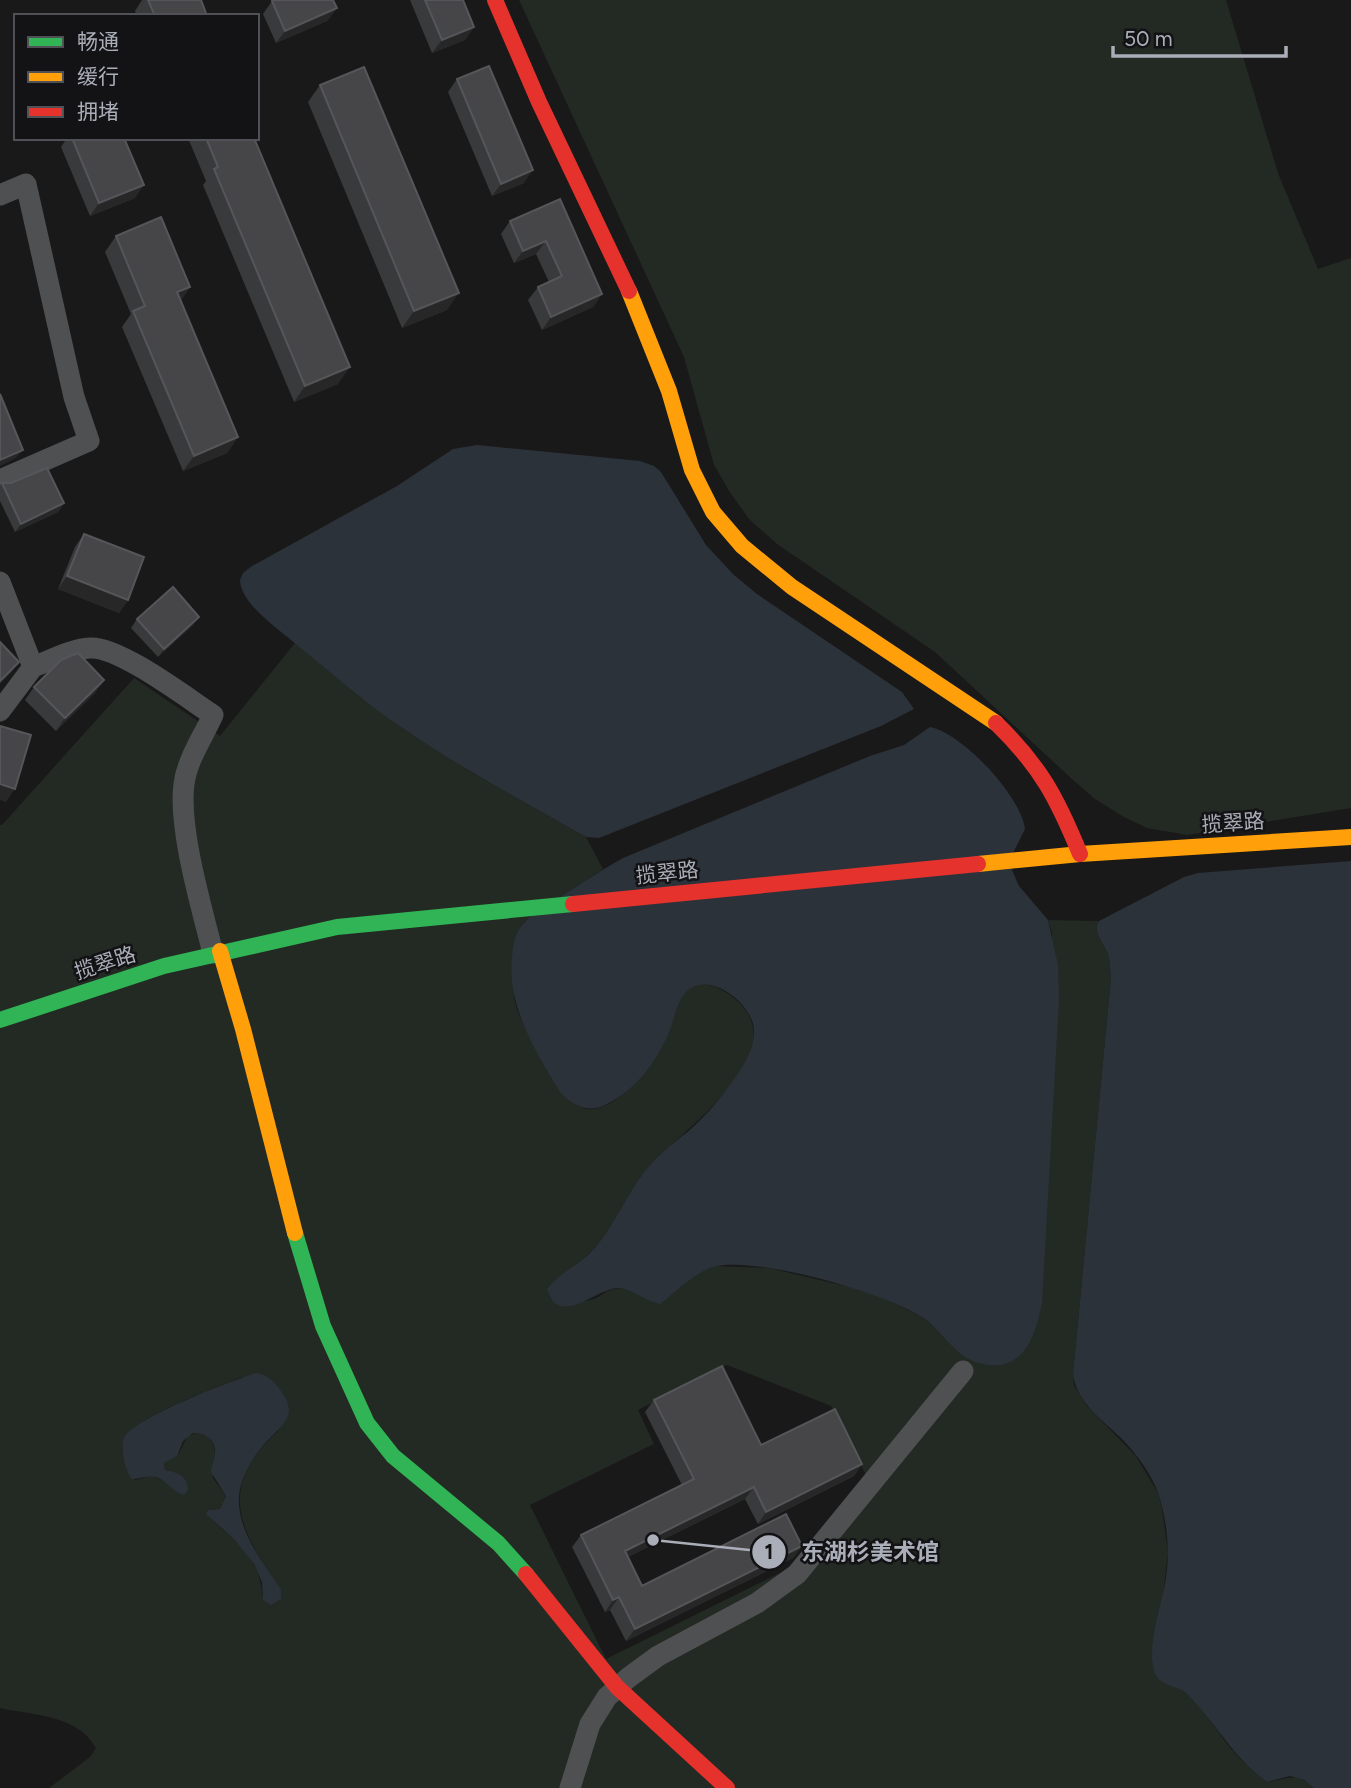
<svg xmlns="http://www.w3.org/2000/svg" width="1351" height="1788" font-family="Figtree,'Noto Sans SC',sans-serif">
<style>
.green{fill:#232923;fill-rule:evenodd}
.water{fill:#2c323a}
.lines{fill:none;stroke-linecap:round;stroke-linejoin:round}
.street{stroke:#4f5052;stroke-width:21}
.fast{stroke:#30b455;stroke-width:16}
.slow{stroke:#ff9f0a;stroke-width:16}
.jam{stroke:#e5322d;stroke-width:16}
.wall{fill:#393a3b}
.shaded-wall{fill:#272727}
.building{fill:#464648;stroke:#55565a;stroke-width:2}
.labels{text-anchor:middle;stroke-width:5;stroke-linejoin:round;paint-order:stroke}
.street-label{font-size:21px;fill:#aaaeb9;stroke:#131315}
.leader{fill:none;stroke:#aaaeb9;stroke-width:2.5}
.callout-dot{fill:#aaaeb9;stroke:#131315;stroke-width:2.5}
.mark-label{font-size:21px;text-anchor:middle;font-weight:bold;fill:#111}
.callout-label{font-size:23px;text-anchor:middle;font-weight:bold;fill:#aaaeb9;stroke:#131315;stroke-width:5;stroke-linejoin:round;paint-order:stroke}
</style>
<rect width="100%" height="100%" fill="#191919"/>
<path class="green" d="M519 0H1226L1278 173 1318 269 1351 258V808L1187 835 1147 828 1124 817 1095 799 1073 780 935 652 777 544 749 519 731 494 714 465 684 357Z
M295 643 360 697 407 731 473 773 586 837 603 869 524 922C521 944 513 973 514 995 514 1017 561 1097 581 1107 591 1113 606 1106 615 1100 639 1084 660 1056 670 1030 674 1018 677 1001 686 991 700 977 722 988 734 998 799 1051 684 1128 652 1164 628 1190 616 1225 592 1251 579 1265 560 1273 548 1289L550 1298C561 1299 573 1302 584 1301 608 1299 605 1280 636 1293L715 1266 769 1268 871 1292 921 1316 979 1363 993 1365 1011 1362 1052 933 1048 920 1099 921C1092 933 1103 942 1108 954 1110 961 1110 970 1111 978L1073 1374 1074 1385 1086 1405 1136 1456 1158 1493 1162 1508 1168 1552 1163 1596 1171 1686C1195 1690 1218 1735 1234 1752 1244 1763 1255 1774 1267 1782 1288 1779 1295 1771 1314 1788H49L90 1757 96 1748C76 1714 35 1716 0 1708V825H2L134 678 220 736ZM727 1365 831 1406 867 1477 798 1564 606 1659 530 1505 654 1444 638 1410ZM242 1377 279 1430C216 1488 238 1528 281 1589L262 1596C262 1573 250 1554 233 1538 222 1528 213 1524 208 1510L220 1509 226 1496 213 1478C215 1459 221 1438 197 1432L187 1437 179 1453 164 1463 165 1470 171 1471 162 1480 151 1476 135 1480C129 1469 119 1454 124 1440 134 1417 218 1387 242 1377Z"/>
<path class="water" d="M477 445 640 461 654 466 661 472 706 545 734 575 757 594 902 692 914 709 881 726 599 838 586 837C526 803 464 770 407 731 368 706 334 675 298 646 280 630 241 605 240 580L243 573 252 566 397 486 453 449Z
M930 727C962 733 1021 796 1025 829L1012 855V870L1019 886 1048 920 1058 965 1059 999 1042 1303C1035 1337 1023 1375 979 1363 955 1357 942 1330 922 1317 882 1292 763 1258 717 1266 697 1270 676 1292 660 1304 645 1301 633 1289 618 1288 597 1288 558 1329 547 1289 559 1273 579 1265 592 1251 616 1225 628 1189 652 1163 664 1150 679 1139 692 1128 708 1113 722 1097 734 1079 744 1065 754 1049 754 1031 754 1007 717 975 693 987 677 994 675 1019 669 1033 656 1062 636 1090 607 1104 589 1114 573 1106 560 1092 536 1052 507 1007 512 958 513 945 515 933 524 923 530 915 542 910 550 904 574 888 598 872 623 858L870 756 904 745Z
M1351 861V1788H1314L1304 1780 1290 1776 1267 1782C1234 1759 1216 1723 1188 1695 1180 1686 1164 1687 1157 1677 1143 1654 1163 1603 1166 1577 1170 1551 1167 1519 1158 1493 1151 1473 1137 1455 1123 1440 1103 1420 1077 1404 1073 1374L1111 978C1110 970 1110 961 1108 954 1103 942 1092 932 1099 921L1184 877 1198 873Z
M256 1373C268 1375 274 1381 281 1391 286 1398 291 1407 288 1416 285 1424 277 1431 271 1437 256 1452 240 1476 239 1497 237 1531 263 1562 281 1589V1599L271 1605 263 1600 262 1582 254 1564 235 1540 206 1514 208 1510 220 1509 226 1496 211 1472C211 1465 215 1461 215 1454 217 1441 205 1432 193 1433L183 1441 177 1456 164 1463 165 1470C177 1472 188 1476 188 1490L184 1495C172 1492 166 1479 155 1477 147 1475 139 1479 132 1479 125 1472 120 1447 124 1438 133 1418 233 1380 256 1373Z"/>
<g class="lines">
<path class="street" d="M0 195 26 184 74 397 89 441 0 480
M0 582 33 667C51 660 71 649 90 648 119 646 187 698 213 715 203 737 187 760 184 784 178 828 202 909 213 953
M0 711 33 667
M570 1788 590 1724 607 1697 628 1678 658 1656 757 1603 797 1574 963 1371"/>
<path class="fast" d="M0 1020 164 966 337 927 573 904
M295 1233 323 1326 367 1423 393 1456 498 1543 526 1574"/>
<path class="slow" d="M629 291 669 391 692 470 713 512 742 546 792 587 996 723
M978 864 1080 854 1351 837
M220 951 243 1029 295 1233"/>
<path class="jam" d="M495 0 539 102 629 291
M996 723C1041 767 1057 798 1080 854
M573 904 978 864
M526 1574 617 1687 727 1788"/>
</g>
<path class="wall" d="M142 0H201L207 16H137L135 11Z
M410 0H463L474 27 465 40 432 53Z
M272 1 337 8 327 21 276 43 263 14Z
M457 79 524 183 492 196 448 92Z
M320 85 447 310 402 328 308 102Z
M67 138H124L135 198 90 216 61 147Z
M188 138H254L338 384 294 402 203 185 206 181Z
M560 199 602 294 593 307 542 330 528 300 538 287 549 282 536 254 514 263 501 234 510 221Z
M116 236 190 287 181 300 238 437 227 453 183 471 122 327 131 314 105 252Z
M2 483H11L64 503 58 512 15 532 0 501V486Z
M84 534 128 600 119 613 58 589 75 547Z
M199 617 193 625 158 657 131 628 137 619Z
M104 680 95 693 56 731 25 700 34 687Z
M654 1400 761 1445 862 1464 854 1476 758 1524 745 1499 628 1557 642 1586 802 1546 793 1558 626 1641 610 1610 605 1612 572 1547 581 1535 682 1485 645 1412Z"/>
<path class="shaded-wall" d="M337 8 327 21 276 43 285 31Z
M474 27 465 40 432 53 442 40Z
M533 170 524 183 492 196 501 184Z
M144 185 135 198 90 216 99 203Z
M546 241 536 254 514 263 523 251Z
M190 287 179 303 177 292Z
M459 293 447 310 402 328 414 311Z
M602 294 593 307 542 330 551 317Z
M350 367 338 384 294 402 305 386Z
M238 437 227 453 183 471 194 456Z
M23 450 16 458 0 466V460Z
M64 503 58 512 15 532 21 524Z
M67 576 128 600 119 613 58 589Z
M199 617 193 625 158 657 164 649Z
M19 662 11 673 0 684V681Z
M104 680 95 693 56 731 65 718Z
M0 784 15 789 6 802 0 800Z
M862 1464 854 1476 758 1524 766 1512Z
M754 1487 745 1499 616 1563 625 1551Z
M802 1546 793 1558 626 1641 635 1629Z
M619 1597 610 1610 605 1612 613 1600Z"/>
<path class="building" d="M148 0H201L207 16H155Z
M274 0H333L337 8 285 31 272 1Z
M425 0H463L474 27 442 40Z
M489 66 533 170 501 184 457 79Z
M364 67 459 293 414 311 320 85Z
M72 138H124L144 185 99 203Z
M206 138H254L350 367 305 386 214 169 218 167Z
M560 199 602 294 551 317 538 287 562 276 546 241 523 251 510 221Z
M161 217 190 287 177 292 238 437 194 456 133 311 145 306 116 236Z
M0 394 23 450 0 460Z
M47 468 64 503 21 524 2 483H11Z
M84 534 144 557 128 600 67 576Z
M173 587 199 617 164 649 137 619Z
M0 642 19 662 0 681Z
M78 653 104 680 65 718 34 687 61 660Z
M0 726 31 735 15 789 0 784Z
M722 1366 761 1445 835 1409 862 1464 766 1512 754 1487 625 1551 642 1586 786 1514 802 1546 635 1629 619 1597 613 1600 581 1535 694 1479 654 1400Z"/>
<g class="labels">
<g class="street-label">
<text transform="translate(1233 823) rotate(-4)" y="7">揽翠路</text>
<text transform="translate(667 873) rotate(-6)" y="7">揽翠路</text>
<text transform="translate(105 963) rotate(-18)" y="7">揽翠路</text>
</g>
</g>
<path class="leader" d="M653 1540L769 1552"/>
<g class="callout-dot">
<circle cx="653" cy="1540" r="7"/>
<circle cx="769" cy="1552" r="18"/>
</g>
<g class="mark-label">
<text x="769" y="1559">1</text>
</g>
<g class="callout-label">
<text x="870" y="1560">东湖杉美术馆</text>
</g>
<rect x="14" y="14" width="245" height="126" fill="#131315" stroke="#4f5157" stroke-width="2"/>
<rect x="28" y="37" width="35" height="10" fill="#30b455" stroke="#4f5157" stroke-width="2"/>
<text x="77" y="49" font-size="21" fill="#aaaeb9">畅通</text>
<rect x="28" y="72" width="35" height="10" fill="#ff9f0a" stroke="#4f5157" stroke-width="2"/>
<text x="77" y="84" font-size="21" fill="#aaaeb9">缓行</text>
<rect x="28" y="107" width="35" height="10" fill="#e5322d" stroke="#4f5157" stroke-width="2"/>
<text x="77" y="119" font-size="21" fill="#aaaeb9">拥堵</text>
<path d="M1113 46v10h173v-10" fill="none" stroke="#aaaeb9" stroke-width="3.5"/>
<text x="1124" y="46" font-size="21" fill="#aaaeb9" stroke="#131315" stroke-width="5" paint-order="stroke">50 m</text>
</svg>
